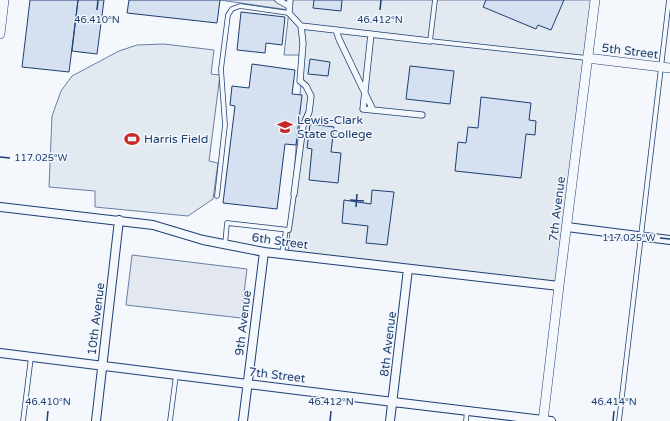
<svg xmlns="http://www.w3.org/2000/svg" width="670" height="421" font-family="'Varela Round',sans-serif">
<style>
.green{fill:#e3e9f0;stroke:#687fa3}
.parking{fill:#e3e8f0;stroke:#687fa3}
.building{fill:#d5e0f0;stroke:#1d3f73}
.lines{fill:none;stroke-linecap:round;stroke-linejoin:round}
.service-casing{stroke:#1d3f73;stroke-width:5.5}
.pedestrian-casing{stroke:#1d3f73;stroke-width:7}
.minor-casing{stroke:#1d3f73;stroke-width:10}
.tertiary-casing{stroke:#1d3f73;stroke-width:10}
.service{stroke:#f4f7fb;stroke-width:4}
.pedestrian{stroke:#f4f7fb;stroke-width:5.5}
.minor{stroke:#f4f7fb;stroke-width:8}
.tertiary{stroke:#f4f7fb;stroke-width:9}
.ticks{fill:none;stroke:#1d3f73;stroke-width:1.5}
.labels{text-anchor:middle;stroke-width:3;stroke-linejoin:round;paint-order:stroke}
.street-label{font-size:12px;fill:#1d3f73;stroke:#f4f7fb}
.poi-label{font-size:12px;fill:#1d3f73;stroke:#f4f7fb;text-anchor:start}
.ticks-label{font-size:10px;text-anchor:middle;fill:#1d3f73;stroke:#f4f7fb;stroke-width:3;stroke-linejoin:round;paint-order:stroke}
</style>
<rect width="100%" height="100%" fill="#f4f7fb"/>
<path class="green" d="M220 0H595L559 286 288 255 303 55H284L289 10Z
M164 44 214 50 211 74 220 75 209 161 218 163 213 199 188 216 95 207V191L49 187 52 116 61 91 72 76 119 51 137 45Z"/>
<path class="parking" d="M132 255 247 269 241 318 126 305Z"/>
<path class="building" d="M30 0H78L69 72 22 67Z
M78 0H104L97 54 72 51Z
M129 0H220L217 23 127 13Z
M314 0H342L341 11 313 8Z
M486 0H564L551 30 538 25 536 29 483 7Z
M241 12 285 17 282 45 266 43 265 53 237 50Z
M310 59 330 62 328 76 308 74Z
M252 64 295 70 292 94 302 95 296 145 285 144 277 209 223 203 235 106 230 105 232 86 249 88Z
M410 66 454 71 450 104 406 99Z
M481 97 531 103 529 120 536 121 535 135 526 134 521 178 455 171 458 142 466 143 468 127 478 128Z
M310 124 334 127 331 152 341 153 338 183 309 180 312 149 307 148Z
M372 190 394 192 387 245 366 243 368 226 342 223 344 200 371 204Z"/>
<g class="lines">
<g class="service-casing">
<path id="service" d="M435 0 430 41 587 58
M217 196 225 125 221 69 228 15 232 9 240 6 289 13
M225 245 227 223 289 230 294 194
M282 254 286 230
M23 421 31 357
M170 421 176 375
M466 421 467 411
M619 421 669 0"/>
</g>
<g class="pedestrian-casing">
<path id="pedestrian" d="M278 0 289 6
M290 0 289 13 301 26 303 43 300 81 306 86 311 96 309 112 303 126 294 194
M301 26 430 41
M336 30 339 39 373 110
M371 34 363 109 422 115"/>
</g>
<g class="minor-casing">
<path id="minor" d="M0 207 153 225 203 240 264 252 559 286
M567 227 670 240
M0 353 393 402 551 421
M96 421 119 220
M243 421 264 252
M390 421 408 269"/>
</g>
<g class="tertiary-casing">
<path id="tertiary" d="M0 34 4 0
M587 58 670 68
M543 421 559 286 595 0"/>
</g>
<use href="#service" class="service"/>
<use href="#pedestrian" class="pedestrian"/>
<use href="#minor" class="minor"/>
<use href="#tertiary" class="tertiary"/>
</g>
<path class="ticks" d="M97 10 98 0M380 10 381 0M0 157 10 158M350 200 364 201M356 207 357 194M660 238 670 239M47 421 48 411M330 421 331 411M613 421 614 411"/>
<defs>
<g id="university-bare" transform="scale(1.2)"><path d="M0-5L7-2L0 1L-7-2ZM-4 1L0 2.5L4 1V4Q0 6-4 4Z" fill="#c62828" stroke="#f4f7fb" stroke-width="2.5" paint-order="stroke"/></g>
<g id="stadium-bare" transform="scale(1.2)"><path d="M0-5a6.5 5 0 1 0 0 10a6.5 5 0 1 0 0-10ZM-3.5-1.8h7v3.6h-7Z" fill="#c62828" stroke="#f4f7fb" stroke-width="2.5" paint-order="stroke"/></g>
</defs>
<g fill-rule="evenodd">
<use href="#university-bare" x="285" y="127"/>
<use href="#stadium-bare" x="132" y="139"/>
</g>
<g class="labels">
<g class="street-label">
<text transform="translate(630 51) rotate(7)" y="4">5th Street</text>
<text transform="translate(557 209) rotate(-83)" y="4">7th Avenue</text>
<text transform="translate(280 241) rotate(8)" y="4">6th Street</text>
<text transform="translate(96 319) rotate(-83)" y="4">10th Avenue</text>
<text transform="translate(243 323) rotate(-83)" y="4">9th Avenue</text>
<text transform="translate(388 344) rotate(-83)" y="4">8th Avenue</text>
<text transform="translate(277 375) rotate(7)" y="4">7th Street</text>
</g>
<g class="poi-label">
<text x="297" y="124">Lewis-Clark<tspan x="297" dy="14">State College</tspan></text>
<text x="144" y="143">Harris Field</text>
</g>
</g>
<g class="ticks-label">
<text x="97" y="23">46.410°N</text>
<text x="380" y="23">46.412°N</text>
<text x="41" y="161">117.025°W</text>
<text x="629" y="241">117.025°W</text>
<text x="48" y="405">46.410°N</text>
<text x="331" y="405">46.412°N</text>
<text x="614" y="405">46.414°N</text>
</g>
</svg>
